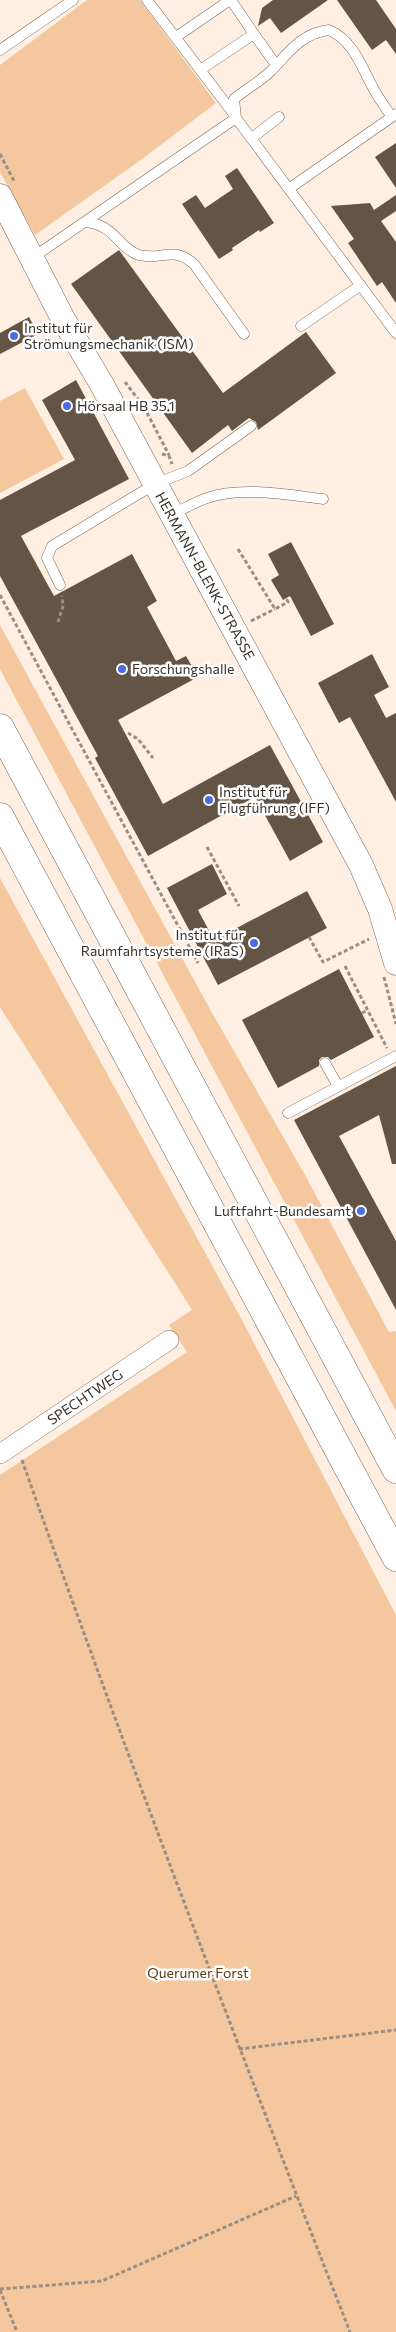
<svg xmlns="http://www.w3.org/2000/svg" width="396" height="2332" font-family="Commissioner,sans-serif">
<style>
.green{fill:#f4c79e}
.building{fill:#635445}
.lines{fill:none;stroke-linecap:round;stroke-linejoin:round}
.service-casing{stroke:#756556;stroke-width:11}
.minor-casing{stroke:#756556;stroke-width:20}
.tertiary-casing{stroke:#756556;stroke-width:25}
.motorway-casing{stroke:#756556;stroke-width:29}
.path{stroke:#998e84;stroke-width:3;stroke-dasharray:4 2.5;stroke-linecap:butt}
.service{stroke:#fff;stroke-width:10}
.minor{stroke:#fff;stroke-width:19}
.tertiary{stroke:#fff;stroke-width:24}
.motorway{stroke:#fff;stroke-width:28}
.poi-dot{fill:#4a6de0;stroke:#fff;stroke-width:2}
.labels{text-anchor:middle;stroke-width:5;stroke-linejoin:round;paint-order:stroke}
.poi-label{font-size:14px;fill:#39322b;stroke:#fff;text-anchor:start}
.street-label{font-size:14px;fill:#39322b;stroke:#fff}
.park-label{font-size:14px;fill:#5d3a13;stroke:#fff}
</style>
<rect width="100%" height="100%" fill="#feefe2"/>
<path class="green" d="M87 0H140L216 103 138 162 35 235 0 172V65Z
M25 388 64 459 0 493V401Z
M0 625 211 1011 305 1175 389 1332 396 1331V1411L0 669Z
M0 878 243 1322 396 1615V2332H0V1475L187 1352 169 1325 192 1310 0 1007Z"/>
<path class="building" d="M273 0H328L281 33 270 18 258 26 262 8Z
M337 0H376L396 29V54L386 40 372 50Z
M396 143V188L375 157Z
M237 168 274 223 260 232 259 230 232 248 233 250 219 259 182 204 196 195 205 208 233 189 225 176Z
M396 195V211L381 221 396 242V303L382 282 377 286 348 243 354 239 331 206 370 203 374 210Z
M119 250 223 393 306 332 336 373 258 430 256 422 249 418 232 431 228 425 192 453 71 284Z
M29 317 38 334 0 354V333Z
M76 380 129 479 21 536 54 596 132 554 157 601 147 607 176 661 186 656 198 677 118 720 163 804 270 745 323 842 290 861 255 797 148 856 95 758 98 756 0 576V500L75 460 42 400Z
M291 542 334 624 311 636 290 596 283 600 271 580 279 575 268 554Z
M372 654 389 687 374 695 386 718 396 713V802L350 717 339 723 318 683Z
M212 864 227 894 198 910 214 940 307 891 327 928 218 985 167 888Z
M339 969 374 1037 331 1060 328 1057H322L319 1060V1066L278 1088 242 1020Z
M396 1066V1164H392L379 1115 339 1136 396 1241V1310L294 1120Z"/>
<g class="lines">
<g class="service-casing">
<path id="service" d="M147 0 236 117
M254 34 276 65
M176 37 230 0
M0 50 73 0
M200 70 254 34 231 0
M236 118 234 99C246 89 261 81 272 70 289 52 302 33 329 30 352 40 360 63 371 84 377 96 384 106 392 117
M252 138 279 117
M290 188 396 114
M87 222C116 226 118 248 139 255 162 261 172 245 194 264L244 334
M32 258 236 118 396 333
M301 326 361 285
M172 514C184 509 195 502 207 498 240 486 289 495 323 499
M60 585 47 558 52 546 155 484 188 471 251 426
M325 1063 338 1086
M288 1113 396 1056"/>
</g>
<g class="minor-casing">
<path id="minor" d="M0 1454 169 1340"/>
</g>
<g class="tertiary-casing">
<path id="tertiary" d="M0 196 62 317 101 383 361 865 380 909 396 963"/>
</g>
<g class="motorway-casing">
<path id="motorway" d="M0 728 396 1469
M0 817 396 1557"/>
</g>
<path class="path" d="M0 154 14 181
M125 382 144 407 138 410
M144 407 169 455
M162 454 169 456 172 464
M238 549 275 609 288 602 286 598
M0 595 198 963
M251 621 275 609
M58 622 63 606 62 596
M128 733 138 739 153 758
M207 847 239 906
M309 937 323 962 369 939
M345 966 387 1048
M384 977 396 1024
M362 1013 368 1010
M22 1460C125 1753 237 2043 350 2332
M239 2049 396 2030
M0 2289 102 2281 296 2196
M0 2290 17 2332"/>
<use href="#service" class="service"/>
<use href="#minor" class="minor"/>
<use href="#tertiary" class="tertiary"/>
<use href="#motorway" class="motorway"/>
</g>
<g class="poi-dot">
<circle cx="14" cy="336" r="5"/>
<circle cx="67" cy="406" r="5"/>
<circle cx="122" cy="669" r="5"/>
<circle cx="209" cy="800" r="5"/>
<circle cx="254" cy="943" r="5"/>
<circle cx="361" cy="1211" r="5"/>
</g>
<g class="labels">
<g class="poi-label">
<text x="24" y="333">Institut für<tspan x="24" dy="16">Strömungsmechanik (ISM)</tspan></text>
<text x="77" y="411">Hörsaal HB 35.1</text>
<text x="132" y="674">Forschungshalle</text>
<text x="219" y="797">Institut für<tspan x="219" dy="16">Flugführung (IFF)</tspan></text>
<text x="244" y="940" text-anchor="end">Institut für<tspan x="244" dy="16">Raumfahrtsysteme (IRaS)</tspan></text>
<text x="351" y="1216" text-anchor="end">Luftfahrt-Bundesamt</text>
</g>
<g class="street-label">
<text transform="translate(205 576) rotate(61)" y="5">HERMANN-BLENK-STRASSE</text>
<text transform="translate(85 1397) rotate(-34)" y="5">SPECHTWEG</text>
</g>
<g class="park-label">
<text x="198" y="1978">Querumer Forst</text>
</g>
</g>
</svg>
